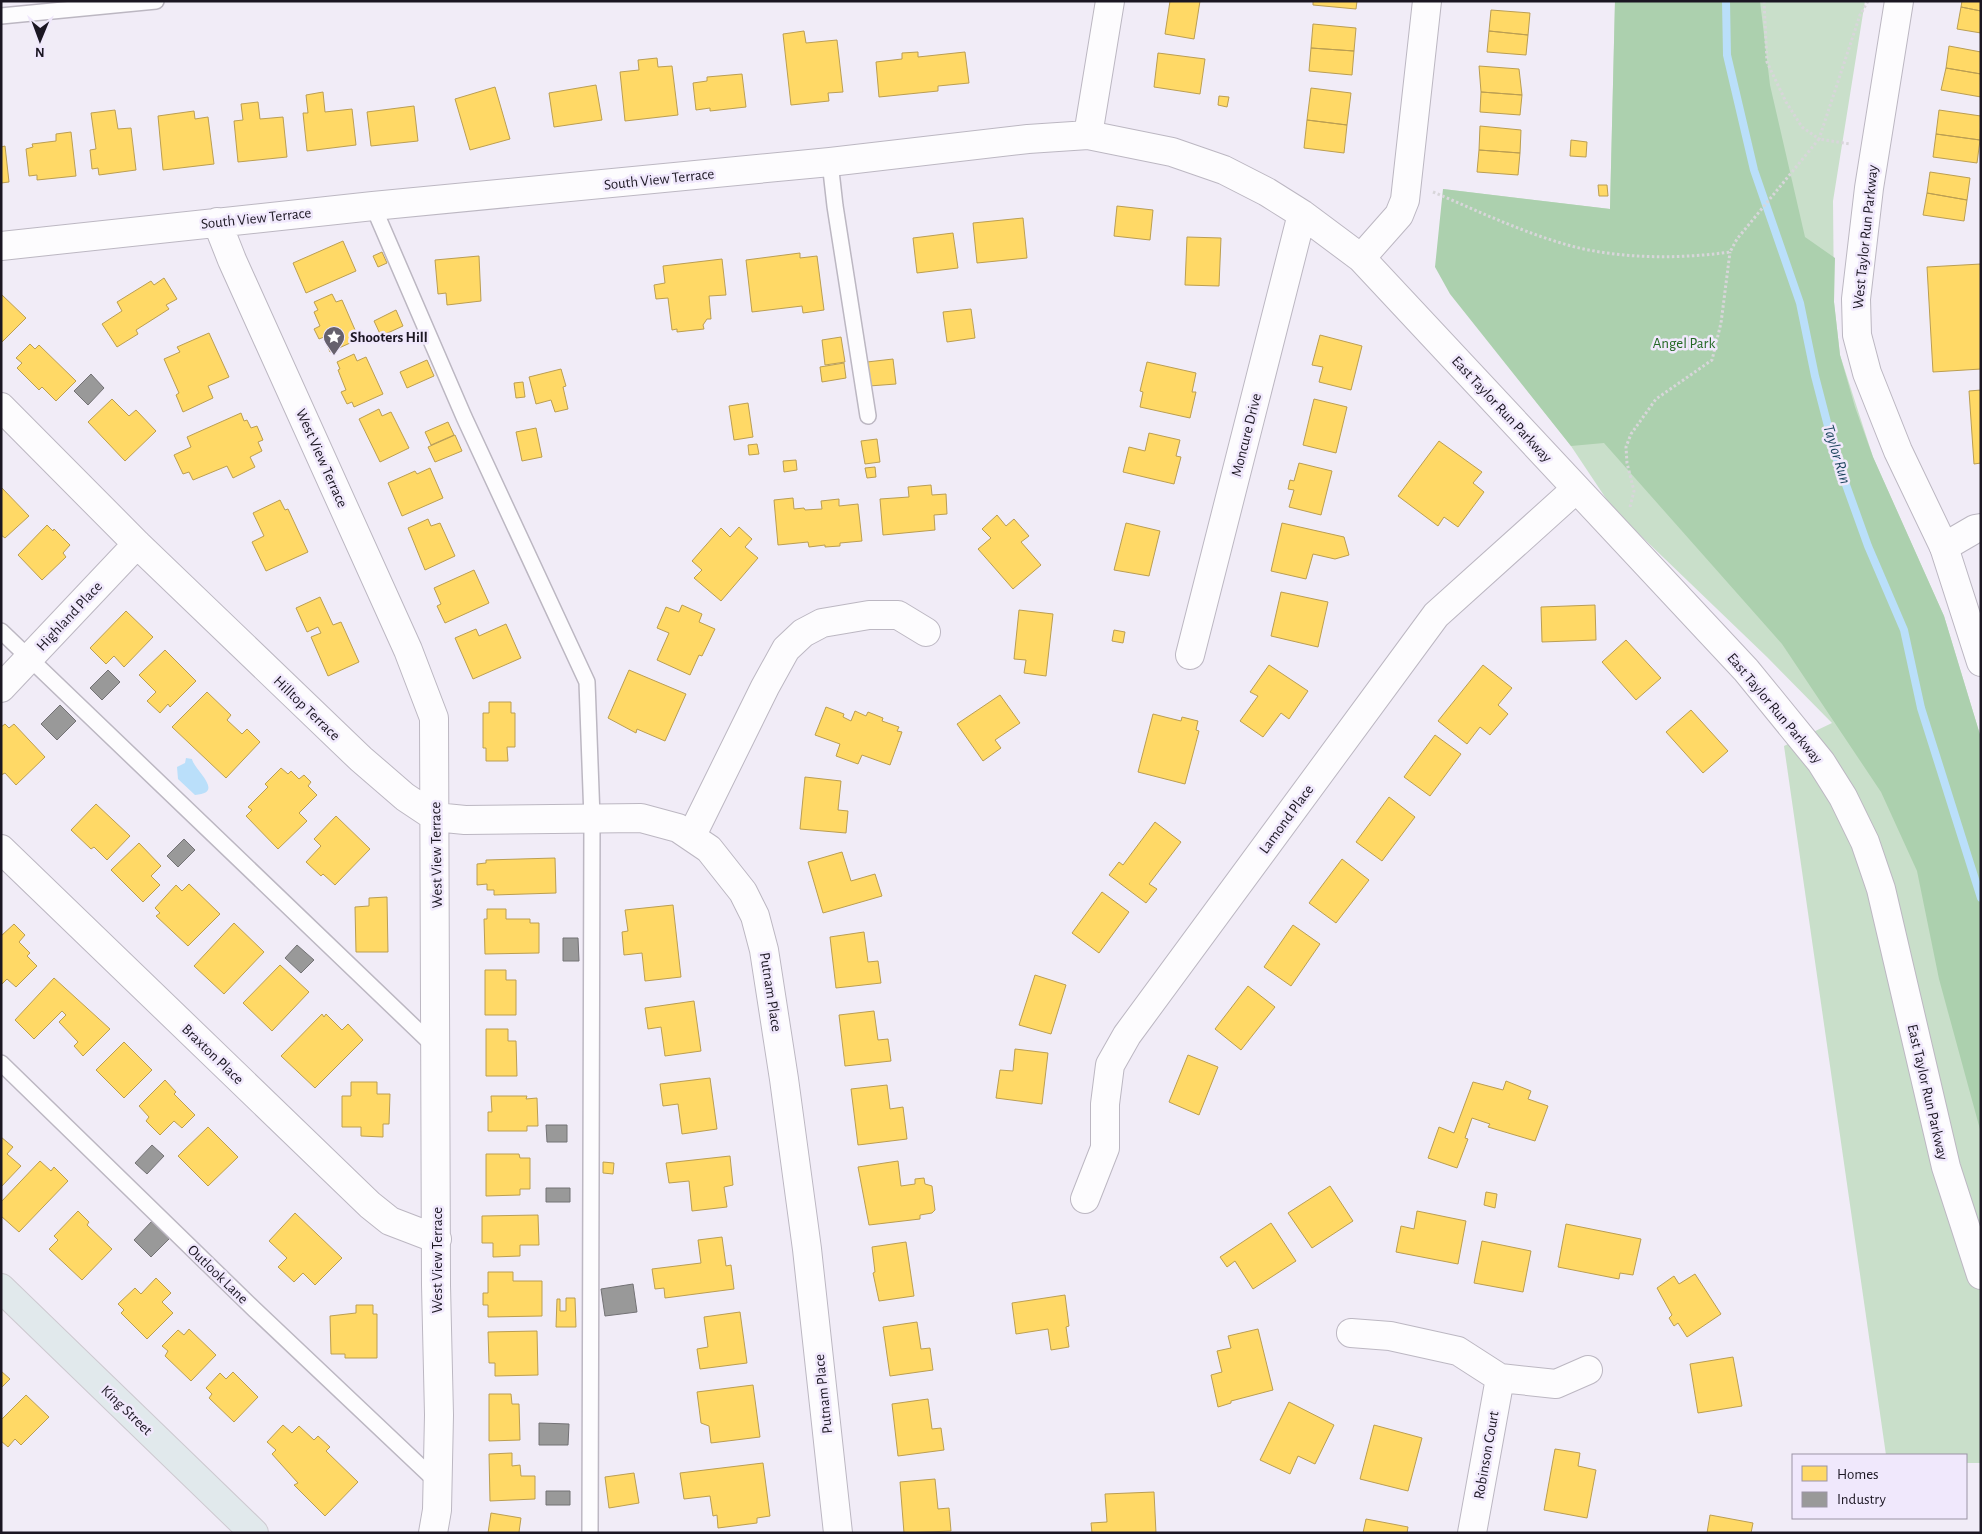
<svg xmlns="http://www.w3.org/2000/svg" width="1982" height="1534" font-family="'Alegreya Sans',sans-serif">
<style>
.green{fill:#c9dfca}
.forest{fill:#acd0ae}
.water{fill:#badffa}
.homes{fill:#ffd966;stroke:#bb9e52}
.industry{fill:#999;stroke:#737275}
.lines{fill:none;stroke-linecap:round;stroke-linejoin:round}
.stream{stroke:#badffa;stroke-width:8}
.service-casing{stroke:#bcb7c2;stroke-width:18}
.minor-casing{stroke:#bcb7c2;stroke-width:30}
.tertiary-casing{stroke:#bcb7c2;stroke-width:30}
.primary-casing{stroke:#cdc9d0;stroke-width:30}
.path{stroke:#d8d6da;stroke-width:3;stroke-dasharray:2.5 2.5;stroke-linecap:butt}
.service{stroke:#fdfcfe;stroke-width:15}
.minor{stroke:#fdfcfe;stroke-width:28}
.tertiary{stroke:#fdfcfe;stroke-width:28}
.primary{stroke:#e1e9ec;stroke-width:28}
.labels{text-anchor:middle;stroke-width:5;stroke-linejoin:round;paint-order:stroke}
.street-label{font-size:15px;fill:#1b1622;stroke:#f0e8fc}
.poi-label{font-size:15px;font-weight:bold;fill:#1b1622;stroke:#f0e8fc;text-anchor:start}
.park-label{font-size:15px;fill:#236824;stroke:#f0e8fc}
.water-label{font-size:16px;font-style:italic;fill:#1e465e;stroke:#f0e8fc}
</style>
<rect width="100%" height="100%" fill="#f1ecf7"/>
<path class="green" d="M1615 1H1865L1833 201 1834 302 1840 355 1873 457 1944 616 1981 738V1463H1966V1455H1886L1784 746 1832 723 1767 657 1613 509 1571 446 1501 357 1443 189 1610 209Z"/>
<path class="forest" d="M1615 1H1760L1770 85 1805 237 1835 258 1834 302 1840 355 1855 407 1873 457 1944 616 1981 738V1133L1939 979 1917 871 1881 792 1782 644 1604 443 1571 446 1450 294 1435 267 1443 189 1610 209Z"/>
<path class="water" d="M186 758 192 759C194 770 226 793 195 795L178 779 177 767 185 763Z"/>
<path class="homes" d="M1170 1H1200L1194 39 1165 34Z
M1313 1H1357L1356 9 1313 5Z
M1962 1H1981V11L1961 7Z
M1961 7 1981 11V33L1957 29Z
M1491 10 1530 13 1528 35 1489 31Z
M1313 24 1356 28 1354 51 1311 48Z
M804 31 806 43 837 40 843 92 828 93 829 101 791 105 783 34Z
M1489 31 1528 35 1526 55 1487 52Z
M1949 46 1981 52V74L1946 68Z
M1311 48 1354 51 1352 75 1309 71Z
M918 52V57L965 52 969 83 938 86V91L879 97 876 62 902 59V53Z
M1158 53 1205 59 1200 94 1154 87Z
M657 58 658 67 672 66 678 115 625 121 620 72 639 70 638 60Z
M1479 66 1519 69 1522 95 1481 92Z
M1946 68 1981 74V97L1941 90Z
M742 74 746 107 710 111V108L696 110 693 83 707 81V77Z
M596 85 602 120 554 127 549 93Z
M495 87 510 139 470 150 455 99Z
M1311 88 1351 93 1347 125 1307 120Z
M323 92 325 112 352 109 356 145 307 151 303 113H308L306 95Z
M1481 92 1522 95 1520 115 1480 112Z
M1219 96 1229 97 1227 107 1218 105Z
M258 102 260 119 283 117 287 157 238 162 234 121 243 120 241 104Z
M414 106 418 141 371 146 367 112Z
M115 110 118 129 131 128 136 170 99 175 98 168 92 169 90 150 96 149 91 113Z
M1939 110 1981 116 1980 140 1936 134Z
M194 111 195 119 208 117 214 164 163 170 158 116Z
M1307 120 1347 125 1344 153 1304 148Z
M1480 126 1521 130 1520 153 1479 150Z
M71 132 76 176 37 180V175L29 176 26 149 33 147 32 144 56 141V134Z
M1936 134 1980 140 1977 163 1933 157Z
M1571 140 1587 142 1586 157 1570 156Z
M5 146 9 182 1 183V147Z
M1479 150 1520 153 1518 175 1477 172Z
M1930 172 1970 178 1967 200 1927 193Z
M1598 185H1607L1608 196H1599Z
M1927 193 1967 200 1964 221 1923 215Z
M1117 206 1153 210 1150 240 1114 236Z
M1023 218 1027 258 977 263 973 223Z
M953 233 958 268 917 273 913 238Z
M1187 237 1221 238 1219 286 1185 285Z
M343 241 356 271 306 293 293 263Z
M382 252 387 263 378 267 373 256Z
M800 253V258L817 256 824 310 803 313 802 306 752 312 746 260Z
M479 256 481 301 447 305 446 293 438 294 435 260Z
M722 259 726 295 709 296 711 319H707L703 325 704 329 677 332V329L672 330 668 298 656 299 654 285 665 283 663 266Z
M1981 264V369L1933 372 1927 267Z
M164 278 177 299 166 305 169 309 136 330 138 334 117 347 102 324 122 311 117 302 151 281 154 285Z
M1 294 26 318 1 343Z
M332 294 336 302 342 300 359 339 330 352 324 337 319 339 314 329 320 326 314 312 318 310 314 302Z
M971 309 975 338 947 342 943 312Z
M396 310 403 326 381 336 374 321Z
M209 333 229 377 208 386 213 398 183 412 176 395 179 393 164 359 180 352 177 347Z
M1320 335 1362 346 1351 390 1319 382 1323 367 1312 365Z
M841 337 845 362 825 365 822 340Z
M30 344 35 349 39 345 76 381 56 401 42 387 39 390 17 368 22 363 16 358Z
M354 354 357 361 366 357 383 394 354 407 352 402 347 404 341 392 346 390 338 370 340 369 337 362Z
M893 359 896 384 869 386 867 362Z
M427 360 434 376 407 388 400 372Z
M1147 362 1196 373 1192 392H1196L1190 418 1140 407 1143 392 1140 391Z
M844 363 846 378 822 382 820 367Z
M561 369 566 386 563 387 568 409 555 412 551 400 536 404 529 377Z
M523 382 525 397 516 398 514 383Z
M1981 390V463L1974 464 1969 391Z
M112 399 129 416 136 410 156 431 125 461 88 422Z
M1314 399 1347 407 1336 453 1303 445Z
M748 403 753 437 734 440 729 406Z
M379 409 382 416 391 412 409 448 380 462 359 419Z
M241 413 244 421 247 420 251 428 257 426 263 440 258 442 262 451 250 457 255 467 233 478 227 466 193 480 189 472 183 474 174 455 191 447 187 437Z
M448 422 454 435 431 445 425 432Z
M536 428 542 457 522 461 516 432Z
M1149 433 1180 440 1176 456 1181 457 1174 484 1123 472 1129 447 1145 451Z
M455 435 462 451 435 462 428 447Z
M877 439 880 462 865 464 861 441Z
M1439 441 1482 472 1473 483 1484 492 1458 527 1444 517 1438 526 1398 496Z
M757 444 759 454 749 455 748 445Z
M796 460 797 470 784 472 783 461Z
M1299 463 1332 471 1321 515 1289 507 1294 490 1288 489 1290 480 1294 481Z
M875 467 876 477 867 478 865 468Z
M430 468 443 498 402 516 388 483 415 471 417 474Z
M931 485 932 495 946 494 947 514 934 515 935 530 883 535 880 499 909 497 908 487Z
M1 487 29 516 5 538 1 535Z
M793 498 794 509 804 508 805 510 822 509 821 501 839 499V506L858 504 862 541 840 543V546L825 547V545L809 547 808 542 778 545 774 500Z
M280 500 285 510 288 509 308 552 266 571 252 542 264 536 253 513Z
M997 515 1006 526 1014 519 1029 536 1021 542 1041 565 1013 589 978 549 991 538 982 529Z
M428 519 431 526 440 523 455 556 425 570 408 528Z
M1126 523 1160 531 1149 576 1114 570Z
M1282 523 1344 537 1349 555 1335 559 1313 554 1306 579 1271 571Z
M47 525 53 531 54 529 70 545 63 553 66 557 42 580 18 555Z
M739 527 752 539 745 547 758 558 721 601 694 578 702 570 692 561 721 528 730 537Z
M474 570 489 603 445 623 437 606 441 604 434 588Z
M1281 592 1328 602 1318 647 1271 636Z
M320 597 333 625 341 622 359 662 328 676 311 637 321 633 318 627 307 632 296 608Z
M682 605 702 614 699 622 715 629 702 656 699 655 690 675 657 660 669 633 657 628 666 607 679 612Z
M1595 605 1596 640 1542 642 1541 607Z
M1019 610 1053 614 1046 676 1024 673 1026 660 1014 659Z
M126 611 153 637 124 667 114 656 106 664 90 648Z
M506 624 521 658 473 679 455 638 476 629 479 636Z
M1114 630 1125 632 1123 643 1112 641Z
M1626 640 1661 678 1636 700 1602 662Z
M165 650 196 681 170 707 168 704 160 713 147 701 156 692 139 675Z
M1269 665 1308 691 1289 719 1281 713 1263 737 1240 721 1258 696 1250 692Z
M1483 665 1512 688 1498 705 1508 714 1490 735 1480 727 1467 744 1438 721Z
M629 670 686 694 665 741 637 729 636 733 608 718Z
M207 692 231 715 227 720 242 734 247 729 260 742 226 778 172 727Z
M1000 695 1020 723 995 740 1001 748 983 761 957 724Z
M489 702H511V713H515V747H507L508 761H486V748H483V713H489Z
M826 707 844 714 843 717 851 721 855 711 866 716 868 712 883 718 882 721 899 727 897 731 902 732 890 765 862 755 858 764 836 756 840 744 815 735Z
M1691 710 1728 751 1703 773 1666 732Z
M1153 714 1181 721 1182 717 1198 721 1196 730 1199 731 1185 784 1138 772Z
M5 724 9 728 14 724 45 757 16 785 5 773 1 775V727Z
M1435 735 1461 754 1430 796 1404 777Z
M281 768 288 774 291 771 299 779 304 775 311 782 308 786 317 795 299 813 307 821 278 849 246 816 252 810 248 807 268 787 265 784Z
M805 777 841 781 838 810 848 811 846 833 800 829Z
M1389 797 1415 817 1382 861 1356 842Z
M96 804 130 836 107 860 94 847 91 849 71 830Z
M336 816 370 849 335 885 323 874 321 876 306 862 321 846 314 839Z
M1155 822 1181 842 1149 884 1157 889 1146 903 1109 875 1119 862 1123 865Z
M139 843 161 866 151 876 160 885 143 902 111 870Z
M842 852 851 881 875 874 882 896 823 913 808 862Z
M555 858 556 893 494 895V890H487V884L477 885V864L486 863V860Z
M1342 859 1369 880 1336 923 1309 903Z
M189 884 220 914 188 946 156 916 160 913 155 908 176 885 182 891Z
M1102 892 1129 912 1099 953 1072 933Z
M387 897 388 952H356L355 907 369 906V898Z
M673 905 681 977 645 981 642 953 624 955 622 932 628 931 625 910Z
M487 909H506V919H530V923H539V953L485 954 484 919H487Z
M234 923 264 952 224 994 194 966Z
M14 924 25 935 19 942 30 953 27 956 37 966 16 987 7 979 1 985V936Z
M1293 925 1320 944 1291 986 1264 967Z
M864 932 868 962 878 961 881 983 836 988 830 937Z
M280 965 309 992 272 1031 243 1003Z
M485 970H506V980H516V1015H485Z
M1035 975 1066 985 1051 1034 1019 1025Z
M54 978 110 1029 83 1056 74 1046 78 1042 59 1022 66 1015 62 1011 34 1039 15 1020Z
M1248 986 1275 1007 1241 1050 1215 1029Z
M694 1001 701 1051 665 1056 661 1027 648 1029 645 1008Z
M874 1011 878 1040 888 1039 891 1061 845 1066 839 1015Z
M322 1014 324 1017 326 1014 342 1030 348 1024 363 1040 315 1088 281 1056Z
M486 1029H508V1041H516L517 1076H486Z
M124 1042 152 1070 124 1098 96 1070Z
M1015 1049 1048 1053 1042 1104 996 1098 1000 1070 1013 1071Z
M1188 1055 1218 1067 1199 1115 1169 1102Z
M710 1078 717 1129 682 1134 678 1104 663 1106 660 1084Z
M165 1080 176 1092 174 1094 195 1115 182 1128 174 1121 160 1135 146 1121 149 1117 139 1106Z
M1506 1081 1531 1091 1528 1099 1548 1106 1535 1141 1488 1127 1490 1124 1472 1118 1465 1138 1468 1139 1457 1168 1428 1158 1439 1127 1454 1133 1473 1082 1503 1090Z
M351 1082H377V1094H390L389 1124H383V1137L361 1136V1127H342V1096H351Z
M887 1085 890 1109 903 1107 907 1139 858 1145 851 1089Z
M491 1096H527L526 1099 537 1098 538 1126H527V1131H488V1112H492Z
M208 1127 238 1157 208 1186 178 1156Z
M1 1137 13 1147 7 1154 21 1166 1 1187Z
M486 1154H519L520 1158H530V1189H520V1195L486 1196Z
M730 1156 733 1185 724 1187 727 1207 692 1211 689 1181 669 1183 666 1163Z
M40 1161 51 1171 54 1167 68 1181 19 1232 1 1216V1202Z
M898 1161 901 1186 915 1184V1179L924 1178 925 1184 932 1186 935 1210 932 1213 920 1215V1219L869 1225 858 1167Z
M603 1162 614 1163 613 1174 603 1173Z
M1330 1186 1353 1221 1312 1248 1288 1213Z
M1486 1192 1497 1194 1495 1208 1484 1205Z
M78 1211 89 1222 87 1225 112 1249 82 1280 49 1249 58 1240 54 1236Z
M1417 1211 1466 1221 1458 1264 1396 1252 1401 1226 1414 1229Z
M295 1213 342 1258 315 1285 303 1273 294 1282 278 1267 287 1258 269 1241Z
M538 1215 539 1245H520V1256L493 1257V1243H482V1216Z
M1271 1223 1296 1261 1253 1289 1235 1261 1227 1267 1220 1257Z
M1566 1224 1641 1239 1633 1275 1620 1273 1619 1279 1558 1267Z
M722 1237 726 1266 731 1265 734 1289 665 1298 664 1288 655 1289 652 1269 701 1263 698 1240Z
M1482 1241 1531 1251 1523 1292 1474 1283Z
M906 1242 914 1296 879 1301 873 1273 875 1272 872 1247Z
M488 1272H513V1281H542V1316L488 1317V1305H483V1293H488Z
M1695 1274 1721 1314 1687 1337 1678 1323 1674 1326 1669 1318 1672 1315 1657 1288 1674 1276 1679 1284Z
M156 1278 171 1293 162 1302 173 1313 147 1339 121 1313 124 1310 118 1304 135 1288 141 1294Z
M1065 1295 1069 1326 1066 1327 1069 1347 1051 1350 1048 1329 1016 1334 1012 1303Z
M566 1298H575L576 1327H556L557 1299H560V1311H566Z
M356 1305H373V1314H377V1358H345V1354H331L330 1316 356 1313Z
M740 1312 747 1363 700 1369 697 1349 708 1347 704 1317Z
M917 1322 921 1349 930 1348 933 1370 890 1376 883 1327Z
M189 1329 216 1355 191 1381 165 1356 168 1351 162 1346 178 1330 184 1335Z
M1258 1329 1273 1390 1231 1401V1403L1218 1407 1211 1375 1222 1372 1217 1351 1231 1348 1228 1336Z
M537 1331 538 1375 495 1376V1363H489L488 1332Z
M1733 1357 1742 1406 1698 1413 1690 1364Z
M1 1371 10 1379 1 1388Z
M233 1372 258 1397 234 1422 209 1398 212 1394 206 1388 220 1373 226 1379Z
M753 1385 760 1437 711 1443 709 1426 701 1423 697 1392Z
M489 1394H511L512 1404H519L520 1440 489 1441Z
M26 1395 49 1417 21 1445 15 1439 8 1447 1 1441V1420Z
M928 1399 932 1429 941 1428 944 1450 898 1456 892 1404Z
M1289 1402 1334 1425 1315 1464 1298 1456 1290 1474 1260 1460Z
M283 1425 292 1433 299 1426 314 1440 318 1436 330 1447 326 1451 358 1482 325 1516 294 1485 298 1483 272 1454 276 1450 267 1442Z
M1374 1425 1422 1438 1408 1491 1360 1479Z
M1555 1449 1580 1453 1578 1466 1596 1470 1587 1518 1544 1510Z
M512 1453V1466L520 1465 521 1476H535V1499L490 1501 489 1454Z
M763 1463 770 1516 757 1518V1523L718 1528 717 1515 713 1516 710 1496 684 1499 680 1473Z
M634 1473 639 1503 609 1508 605 1477Z
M935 1479 938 1509 949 1508 951 1531 904 1533 900 1482Z
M1154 1492 1156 1533H1092L1091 1523 1107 1522 1105 1494Z
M491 1513 521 1518 519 1532 522 1533H488Z
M1710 1515 1753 1523 1751 1533H1707Z
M1366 1519 1408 1527 1407 1533H1363Z"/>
<path class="industry" d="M91 374 104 388 88 405 74 391Z
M108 670 120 682 102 700 90 688Z
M60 705 76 721 57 740 41 724Z
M184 839 195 850 178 867 167 856Z
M563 938H578L579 961H563Z
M297 945 314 960 301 973 285 958Z
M546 1125H567V1142H547Z
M152 1145 164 1156 147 1174 135 1163Z
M546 1188H570V1202H546Z
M152 1221 170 1238 151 1257 134 1240Z
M633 1284 637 1312 605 1316 601 1289Z
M539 1423 569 1424 568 1445H539Z
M546 1491H570V1505H546Z"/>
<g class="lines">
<path class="stream" d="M1726 1 1727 55 1754 170 1800 303 1815 376 1836 457 1868 546 1904 630 1921 708 1981 898"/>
<g class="service-casing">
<path id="service" d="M1 16 156 1
M830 162 835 206 868 416
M373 206 464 417 587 682 592 818 590 1533
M1 631 436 1048
M1 1063 255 1310 438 1483"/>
</g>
<g class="minor-casing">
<path id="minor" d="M1088 135 1110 1
M217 222 232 260 408 650 434 718 436 1285 439 1415 437 1510 433 1533
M1 246 373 206 830 162 1028 139 1088 135 1172 152 1224 170 1267 192 1302 214 1361 258 1746 670 1821 762 1843 797 1865 842 1881 889 1946 1167 1981 1275
M1361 258 1399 215 1405 200 1427 1
M1 407 137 544 361 759 405 797 435 817 465 820 641 818 678 828 709 849 743 892 755 916 764 950 784 1079 807 1249 838 1533
M1944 547 1975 529 1981 528
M1190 655 1302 214
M1 688 137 544
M692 835 765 687 786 649 803 633 822 623 869 615H898L926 632
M1 849 370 1205 390 1221 437 1239
M1085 1199 1105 1148V1104L1110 1065 1127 1035 1436 615 1576 489
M1351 1333 1390 1336 1458 1351 1500 1378 1556 1384 1588 1370
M1472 1533 1500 1378"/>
</g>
<g class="tertiary-casing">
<path id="tertiary" d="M1899 1 1869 188 1856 299 1857 335 1867 373 1898 451 1944 547 1981 662"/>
</g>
<g class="primary-casing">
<path id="primary" d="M1 1288 254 1533"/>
</g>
<path class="path" d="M1764 1 1767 62 1786 102 1802 127 1819 139 1860 15 1868 1
M1433 192C1480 212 1526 234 1575 247 1625 259 1679 259 1730 252L1737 239 1819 139 1850 144
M1630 507 1634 491 1627 463 1626 447 1631 434 1656 399 1712 360 1721 323 1730 252"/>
<use href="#service" class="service"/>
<use href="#minor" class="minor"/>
<use href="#tertiary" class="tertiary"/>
<use href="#primary" class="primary"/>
</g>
<defs>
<g id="sight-pin" transform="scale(1.125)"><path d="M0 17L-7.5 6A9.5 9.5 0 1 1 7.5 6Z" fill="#66616d" stroke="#f0e8fc"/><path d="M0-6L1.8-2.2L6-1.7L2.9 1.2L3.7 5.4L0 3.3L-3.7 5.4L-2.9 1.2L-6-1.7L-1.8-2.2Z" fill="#fff"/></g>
</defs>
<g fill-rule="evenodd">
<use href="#sight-pin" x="334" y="337"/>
</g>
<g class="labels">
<g class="street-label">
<text transform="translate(659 179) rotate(-6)" y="5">South View Terrace</text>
<text transform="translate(256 218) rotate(-6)" y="5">South View Terrace</text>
<text transform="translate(1865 237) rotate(-84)" y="5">West Taylor Run Parkway</text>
<text transform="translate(1502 409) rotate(47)" y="5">East Taylor Run Parkway</text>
<text transform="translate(1246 435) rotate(-76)" y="5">Moncure Drive</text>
<text transform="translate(322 458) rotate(66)" y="5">West View Terrace</text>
<text transform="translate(69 616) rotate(-47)" y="5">Highland Place</text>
<text transform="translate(307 708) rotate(44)" y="5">Hilltop Terrace</text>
<text transform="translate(1775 708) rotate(50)" y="5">East Taylor Run Parkway</text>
<text transform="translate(1286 819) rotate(-54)" y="5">Lamond Place</text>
<text transform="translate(436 855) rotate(-91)" y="5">West View Terrace</text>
<text transform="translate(771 992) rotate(81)" y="5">Putnam Place</text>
<text transform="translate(213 1054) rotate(44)" y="5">Braxton Place</text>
<text transform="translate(1928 1092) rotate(77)" y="5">East Taylor Run Parkway</text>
<text transform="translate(437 1260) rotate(-90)" y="5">West View Terrace</text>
<text transform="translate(218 1274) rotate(44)" y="5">Outlook Lane</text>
<text transform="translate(823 1394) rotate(-96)" y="5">Putnam Place</text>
<text transform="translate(127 1410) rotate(44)" y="5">King Street</text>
<text transform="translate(1486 1455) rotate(-80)" y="5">Robinson Court</text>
</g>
<g class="poi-label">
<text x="350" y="342">Shooters Hill</text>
</g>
<g class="park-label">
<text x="1684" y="348">Angel Park</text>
</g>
<g class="water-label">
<text transform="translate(1838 454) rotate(73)" y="6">Taylor Run</text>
</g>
</g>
<rect width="1982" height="1534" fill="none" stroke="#1b1622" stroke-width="5"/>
<rect x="1792" y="1454" width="175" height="65" fill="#f0e8fc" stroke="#9b94a5"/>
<rect x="1802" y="1466" width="25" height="15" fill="#ffd966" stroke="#9b94a5"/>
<text x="1837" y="1479" font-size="15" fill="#1b1622">Homes</text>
<rect x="1802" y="1492" width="25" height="15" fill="#999999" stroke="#9b94a5"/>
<text x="1837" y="1504" font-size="15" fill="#1b1622">Industry</text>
<g transform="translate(40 40) rotate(181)" stroke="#f0e8fc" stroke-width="4" paint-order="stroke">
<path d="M0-4L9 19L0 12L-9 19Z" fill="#1b1622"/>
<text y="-8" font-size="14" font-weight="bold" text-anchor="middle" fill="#1b1622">N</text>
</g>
</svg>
